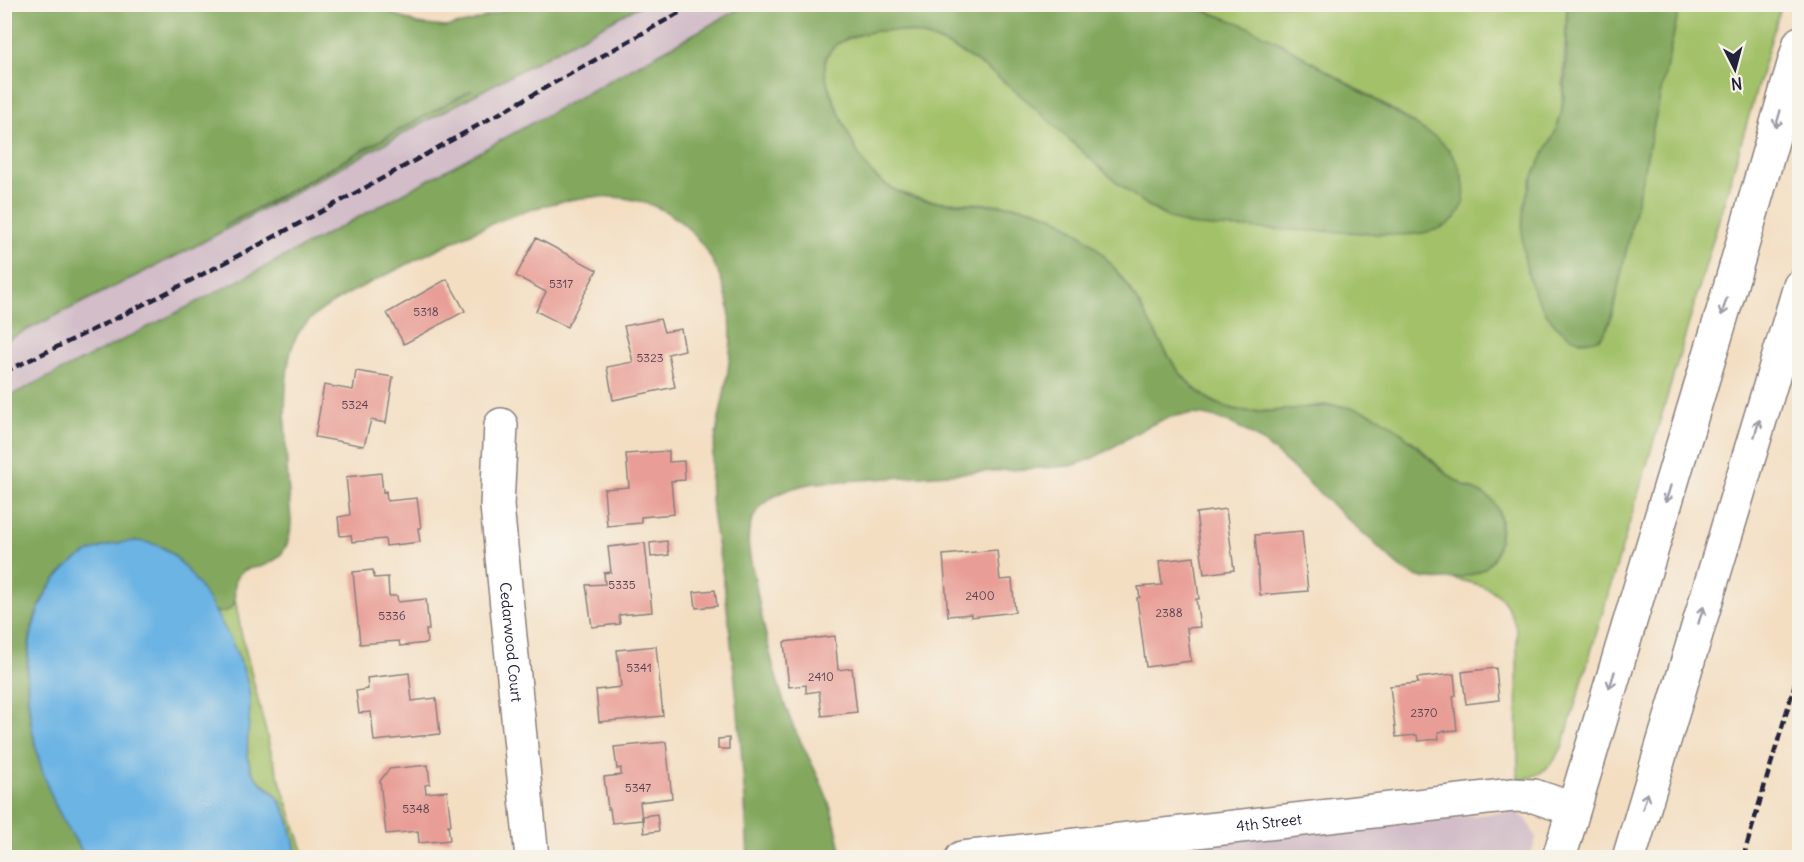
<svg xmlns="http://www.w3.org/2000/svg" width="1804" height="862" font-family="Delius,sans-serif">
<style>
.industrial{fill:#d2bdc8}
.green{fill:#a3c169;stroke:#627252;stroke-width:1.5}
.forest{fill:#82a75d;stroke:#52644c;stroke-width:1.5;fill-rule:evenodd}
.water{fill:#6cb4e4;stroke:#476b90;stroke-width:1.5}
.building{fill:#e89e96}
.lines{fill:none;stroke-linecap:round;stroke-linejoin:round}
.minor-casing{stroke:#8a807e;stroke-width:36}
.major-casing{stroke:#8a807e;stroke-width:36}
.minor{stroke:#fff;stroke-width:33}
.major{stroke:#fff;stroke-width:33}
.rail{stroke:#22223b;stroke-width:4.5;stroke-dasharray:9 4.5;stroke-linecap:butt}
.oneway{stroke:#9c9ca7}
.labels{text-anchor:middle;stroke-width:4.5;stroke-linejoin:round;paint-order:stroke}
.number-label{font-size:12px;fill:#544152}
.street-label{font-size:15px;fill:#22223b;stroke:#f7f3e8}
</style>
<rect width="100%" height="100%" fill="#f7f3e8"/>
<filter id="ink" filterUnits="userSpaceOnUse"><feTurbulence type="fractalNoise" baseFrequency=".0167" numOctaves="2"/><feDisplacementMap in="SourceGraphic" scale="12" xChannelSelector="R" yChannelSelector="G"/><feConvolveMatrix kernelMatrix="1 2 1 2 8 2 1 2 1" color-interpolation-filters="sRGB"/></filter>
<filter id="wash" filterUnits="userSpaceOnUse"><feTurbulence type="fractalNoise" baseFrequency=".008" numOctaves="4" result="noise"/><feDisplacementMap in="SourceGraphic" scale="24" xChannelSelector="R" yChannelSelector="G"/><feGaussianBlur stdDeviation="1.35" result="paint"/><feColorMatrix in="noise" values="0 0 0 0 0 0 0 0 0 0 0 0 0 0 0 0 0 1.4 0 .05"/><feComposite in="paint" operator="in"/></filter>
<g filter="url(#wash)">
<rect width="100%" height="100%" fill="#f3dec2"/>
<path class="industrial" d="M628 5H762L5 408V335L176 252 267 204Z
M1515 811 1527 820 1536 838 1530 858H1059Z"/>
<path class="green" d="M1187 5H1567L1562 111 1555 133 1530 182 1524 209 1523 233 1524 255 1565 333 1580 341 1587 342 1608 327 1614 306 1680 5H1781L1679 357 1563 745C1554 766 1541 776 1518 781L1517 633C1507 590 1490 586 1450 578 1476 574 1491 572 1498 543 1501 534 1503 520 1498 510 1490 494 1473 491 1459 483 1442 472 1430 457 1416 444 1407 436 1354 409 1342 406 1329 403 1314 406 1301 408 1275 411 1243 415 1219 404 1179 387 1163 344 1142 309 1121 273 1095 240 1058 219 998 186 911 226 865 165 854 149 847 130 839 113 833 98 820 73 827 57 832 44 846 39 859 35 955 4 1060 139 1128 190 1141 200 1155 213 1170 218 1186 223 1210 222 1228 224 1291 230 1354 234 1418 233L1450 150C1420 125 1385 105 1351 85 1298 54 1246 21 1187 5Z
M235 598 241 632 272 756 305 857H297C292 836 290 810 274 793 267 785 256 781 252 771 242 748 251 721 249 697 247 665 225 632 210 605L213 609 235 601Z"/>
<path class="forest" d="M378 4 389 12 417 24 445 27 471 22 519 5H641L188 250 5 341V5ZM472 90 267 204 224 226Z
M746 5H1187L1242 24 1286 46 1437 138C1452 151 1461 165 1464 185 1467 206 1457 222 1438 229 1411 239 1376 233 1348 232 1315 231 1281 230 1247 228 1229 227 1209 228 1191 225 1184 224 1176 221 1170 218 1077 174 976 4 862 34 848 37 831 44 826 58 820 77 836 105 843 122 852 142 861 164 878 179 927 222 1006 188 1061 221 1097 242 1123 275 1143 311 1163 346 1180 388 1220 405 1266 424 1317 395 1364 411 1408 426 1425 464 1462 484 1472 490 1484 492 1492 500 1500 509 1501 520 1500 532 1500 542 1497 555 1490 563 1478 579 1434 583 1416 576 1399 570 1385 553 1372 541 1353 524 1333 506 1314 488 1282 458 1249 422 1203 415 1150 408 1118 455 1070 466L815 483C790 487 762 496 752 521 744 540 751 561 755 580 763 627 773 676 791 721 800 742 812 762 821 783 832 807 838 832 842 857H748C744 769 736 680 725 591 720 551 708 512 711 471 717 398 752 332 712 260 643 138 490 222 400 268 371 283 317 305 299 332 276 365 288 479 291 521 291 541 284 559 263 566 254 569 243 567 238 576 232 585 236 595 234 604 230 610 222 615 215 611 207 605 203 592 197 584 188 571 174 551 159 546 141 540 118 542 100 548 5 583 20 713 49 789 58 814 73 835 86 857L5 858V398C257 276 501 141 746 5Z
M1567 5H1680L1614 306C1610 320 1607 340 1590 341 1574 343 1558 329 1549 317 1521 282 1515 222 1531 181 1540 156 1557 137 1562 110 1567 76 1567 39 1567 5Z"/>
<path class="water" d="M135 541C148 542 159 544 169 552 198 574 243 654 249 690 253 715 243 742 250 767 254 781 269 786 277 797 290 814 293 837 297 857H86C73 836 58 814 49 790 15 701 7 550 135 541Z"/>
<g id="blocks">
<path class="building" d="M444 4H465L462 12Z
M536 238 597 270 567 327 536 311 546 292 516 276Z
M447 279 465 311 404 344 387 313Z
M660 319 664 332 681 329 685 350 668 354 675 387 613 400 607 367 633 362 624 326Z
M356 371 393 377 386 423 371 420 364 446 315 437 324 385 353 390Z
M669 451V462L684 461 685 480 671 481 674 514 641 517V523L607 526 604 489 629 487 626 454Z
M381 473 383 492 386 491 387 501 417 498 421 528H418L420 542 386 546 385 539 352 542 351 535 340 536 338 517 350 515 346 477Z
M1226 509 1234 570 1204 574 1196 513Z
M1302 531 1308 591 1260 595 1255 535Z
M667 541 669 555 651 557 650 543Z
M645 543 652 612 619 615 620 624 592 627 586 585 605 584 604 573 611 572 608 547Z
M997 550 1000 580 1012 579 1015 612 971 617V614L948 616 943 555Z
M1194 557 1199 599H1196L1200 627 1187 628 1191 661 1146 667 1137 598 1140 597 1138 587 1162 585 1159 561Z
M373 570 374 578 388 577 389 596H397L398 602 426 599 429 630H426L427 643 400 646 399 641 360 644 353 572Z
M715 590 717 606 696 608 694 592Z
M835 636 838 670 852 668 857 712 822 716 819 691 806 693V685L789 687 784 642Z
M656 646 663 716 599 722 596 690 621 687 617 650Z
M1496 668 1499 700 1466 704 1462 672Z
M409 673 412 701 436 698 440 734 374 741 371 712 359 713 356 691 368 689 367 678Z
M1454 674 1456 695 1453 696 1457 730 1438 732 1439 739 1418 741 1417 735 1396 737 1390 686 1418 683 1417 678Z
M729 738V749H718V739Z
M666 742 672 798 640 802 642 820 612 823 610 809H608L604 777 621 775V768L617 769 614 747Z
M428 765 430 784 425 785 426 793 447 791 451 825H448L450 840 419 843 418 831 386 834 380 781 389 769Z
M657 814 659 831 644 833 643 816Z"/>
</g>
</g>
<g filter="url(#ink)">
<use href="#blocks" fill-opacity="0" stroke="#8a807e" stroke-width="1.5"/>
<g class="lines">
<g class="minor-casing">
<g id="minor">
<path id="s1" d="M501 425 497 506 532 858"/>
<path id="s2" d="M962 858 1513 795 1534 796 1573 809"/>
</g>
</g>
<g class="major-casing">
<path id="major" d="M1559 858 1727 298 1800 43
M1629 858 1800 286"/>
</g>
<use href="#minor" class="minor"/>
<use href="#major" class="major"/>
<path class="rail" d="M4 372C241 262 467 131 695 4
M1743 858 1800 667"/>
</g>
<defs><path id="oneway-shaft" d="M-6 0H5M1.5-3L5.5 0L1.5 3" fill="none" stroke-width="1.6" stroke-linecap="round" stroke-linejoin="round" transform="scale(1.5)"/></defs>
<g class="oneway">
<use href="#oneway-shaft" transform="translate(1778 119) rotate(106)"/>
<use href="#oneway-shaft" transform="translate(1724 307) rotate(107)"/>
<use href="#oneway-shaft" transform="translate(1757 428) rotate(-73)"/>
<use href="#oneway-shaft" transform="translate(1668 494) rotate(107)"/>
<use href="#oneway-shaft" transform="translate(1701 615) rotate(-73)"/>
<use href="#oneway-shaft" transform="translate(1612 680) rotate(107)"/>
<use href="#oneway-shaft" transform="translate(1645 801) rotate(-73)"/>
</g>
</g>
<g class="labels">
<g class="number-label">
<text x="561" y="288">5317</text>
<text x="426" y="316">5318</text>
<text x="650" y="362">5323</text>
<text x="355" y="409">5324</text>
<text x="622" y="589">5335</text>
<text x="980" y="600">2400</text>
<text x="1169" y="617">2388</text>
<text x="392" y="620">5336</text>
<text x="639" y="672">5341</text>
<text x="821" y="681">2410</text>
<text x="1424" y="717">2370</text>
<text x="638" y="792">5347</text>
<text x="416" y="813">5348</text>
</g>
<g class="street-label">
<text dy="5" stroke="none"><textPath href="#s1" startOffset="218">Cedarwood Court</textPath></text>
<text dy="5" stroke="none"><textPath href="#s2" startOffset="309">4th Street</textPath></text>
</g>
</g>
<rect width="1804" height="862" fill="none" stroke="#f7f3e8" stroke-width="24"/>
<g transform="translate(1735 69) rotate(174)" stroke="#f7f3e8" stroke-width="4.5" paint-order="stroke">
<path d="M0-4.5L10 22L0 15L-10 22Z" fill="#22223b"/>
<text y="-9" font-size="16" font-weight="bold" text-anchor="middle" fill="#22223b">N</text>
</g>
</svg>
